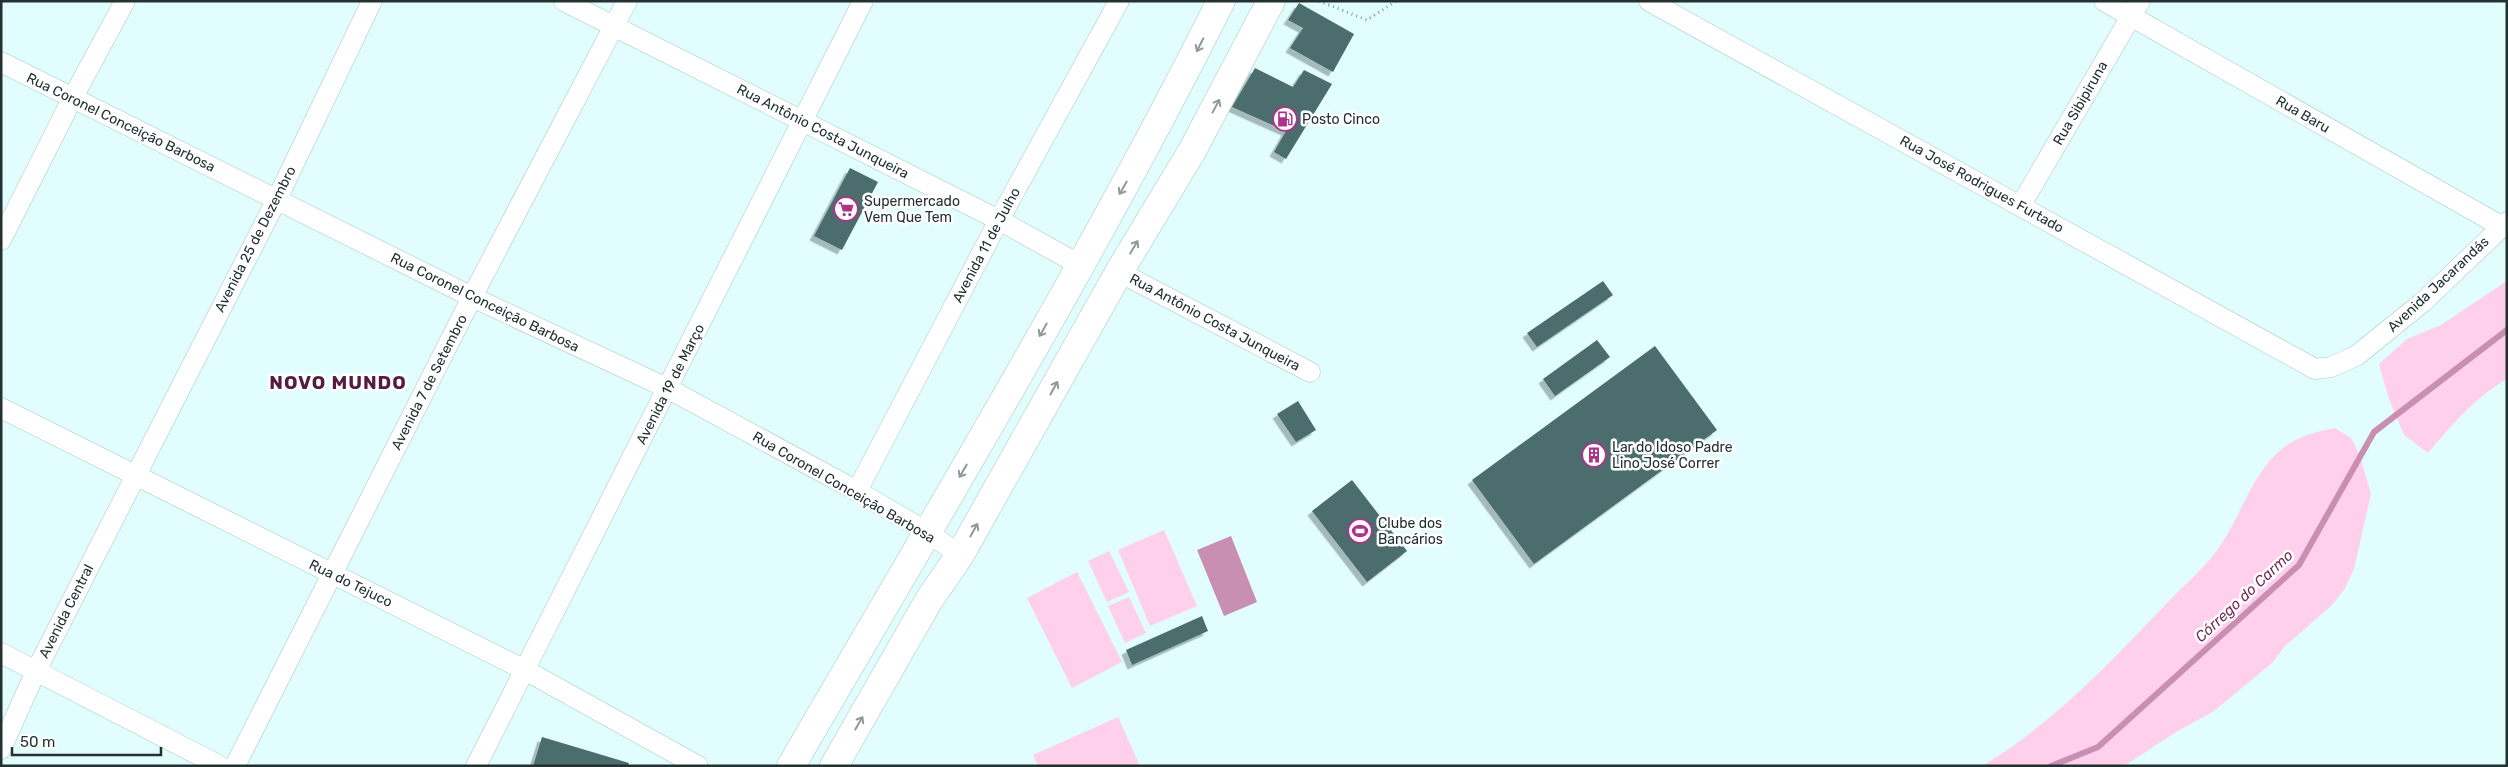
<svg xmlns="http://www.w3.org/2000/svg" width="2508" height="767" font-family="Rubik,sans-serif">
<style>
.green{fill:#fed0eb}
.water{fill:#c98fb3}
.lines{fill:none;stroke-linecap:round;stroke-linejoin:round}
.stream{stroke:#c98fb3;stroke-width:6}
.building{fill:#4c6d6e;filter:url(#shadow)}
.street-casing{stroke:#a4c7c8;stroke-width:21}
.secondary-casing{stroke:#a4c7c8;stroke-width:29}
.path{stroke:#849a9a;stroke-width:3;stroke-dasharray:1 4;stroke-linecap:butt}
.street{stroke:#fff;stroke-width:20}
.secondary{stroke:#fff;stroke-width:28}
.oneway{stroke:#919898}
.labels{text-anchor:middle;stroke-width:5;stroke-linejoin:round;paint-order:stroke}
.street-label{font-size:14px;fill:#233131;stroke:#fff}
.poi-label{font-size:14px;fill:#233131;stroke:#fff;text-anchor:start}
.water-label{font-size:15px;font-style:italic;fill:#732e5d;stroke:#fff}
.district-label{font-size:19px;font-weight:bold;letter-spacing:1px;fill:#551b43;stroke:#fff}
</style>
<defs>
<filter id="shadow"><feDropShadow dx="-4.5" dy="4.5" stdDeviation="0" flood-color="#0004"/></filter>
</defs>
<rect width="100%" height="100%" fill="#e1fdfe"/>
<path class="green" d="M2507 281V379C2474 398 2452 425 2428 453L2404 435 2389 399 2379 364 2407 339 2441 325Z
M2335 428 2351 438 2360 456 2371 494 2354 569 2344 590 2331 606 2284 647 2272 663 2214 711 2176 732 2124 766H1982C2053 724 2109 663 2166 604 2183 586 2206 567 2220 546 2240 517 2251 478 2277 453 2293 438 2314 432 2335 428Z
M1164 530 1197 606 1150 626 1118 550Z
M1109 551 1129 592 1107 602 1088 561Z
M1077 572 1122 662 1072 688 1027 598Z
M1129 597 1146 633 1125 643 1108 606Z
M1118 717 1140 766H1038L1033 755Z"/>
<path class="water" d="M1231 536 1257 602 1224 616 1197 550Z"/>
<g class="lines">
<path class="stream" d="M2051 766 2098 747 2299 565 2374 432 2507 330"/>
</g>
<path class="building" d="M1299 3 1354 34 1333 72 1290 48 1303 28 1288 20Z
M1255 68 1293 87 1304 70 1332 84 1286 159 1274 152 1286 131 1232 107Z
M850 168 878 182 842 250 814 236Z
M1603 281 1613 295 1537 347 1527 333Z
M1597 340 1610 357 1555 396 1543 379Z
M1655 346 1717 430 1534 564 1472 480Z
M1298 401 1316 430 1296 442 1277 414Z
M1352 480 1407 551 1367 582 1312 511Z
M1202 616 1208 631 1132 665 1126 650Z
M542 737 629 763 628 766H533Z"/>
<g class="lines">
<g class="street-casing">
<path id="street" d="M564 1 999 220 1080 265
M1649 1 2315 369 2331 367 2356 356 2423 302 2507 222
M2104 1 2501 226
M1 62 472 297 667 388 857 491 927 532 960 555
M2021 205 2140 1
M1 240 72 99 125 1
M1119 272 1310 372
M1 408 525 670 698 766
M857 491 999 220 1119 1
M1 653 220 766
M1 749 36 671 277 199 372 1
M235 766 472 297 627 1
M476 766 863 1"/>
</g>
<g class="secondary-casing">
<path id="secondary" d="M791 766C938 513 1090 262 1221 1
M834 766 929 600 960 555 1119 272 1192 151 1271 1"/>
</g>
<path class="path" d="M1319 1 1367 20 1396 1"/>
<use href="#street" class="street"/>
<use href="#secondary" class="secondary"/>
</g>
<defs><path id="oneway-shaft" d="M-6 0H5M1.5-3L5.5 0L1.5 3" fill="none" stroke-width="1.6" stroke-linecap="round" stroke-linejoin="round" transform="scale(1.25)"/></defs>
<g class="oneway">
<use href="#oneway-shaft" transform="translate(1200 45) rotate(117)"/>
<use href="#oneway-shaft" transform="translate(1216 106) rotate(-62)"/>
<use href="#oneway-shaft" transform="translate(1123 188) rotate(120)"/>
<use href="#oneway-shaft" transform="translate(1134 247) rotate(-59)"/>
<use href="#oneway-shaft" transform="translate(1043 330) rotate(120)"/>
<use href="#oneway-shaft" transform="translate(1054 388) rotate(-61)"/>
<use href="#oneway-shaft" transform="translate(963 471) rotate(120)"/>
<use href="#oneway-shaft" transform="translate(974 530) rotate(-61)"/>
<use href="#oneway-shaft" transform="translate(859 723) rotate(-60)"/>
</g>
<defs>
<g id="fuel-ring" transform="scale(1.25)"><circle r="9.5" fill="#fff" stroke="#ac3388" stroke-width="1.5"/><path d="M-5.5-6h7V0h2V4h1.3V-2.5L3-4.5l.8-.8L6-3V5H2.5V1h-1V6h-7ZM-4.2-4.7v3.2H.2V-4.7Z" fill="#ac3388"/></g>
<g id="supermarket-ring" transform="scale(1.25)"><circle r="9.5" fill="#fff" stroke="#ac3388" stroke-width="1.5"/><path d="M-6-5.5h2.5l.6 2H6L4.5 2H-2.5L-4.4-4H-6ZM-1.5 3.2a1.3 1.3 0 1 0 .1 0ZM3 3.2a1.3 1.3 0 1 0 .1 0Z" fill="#ac3388"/></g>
<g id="building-ring" transform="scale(1.25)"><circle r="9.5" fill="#fff" stroke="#ac3388" stroke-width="1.5"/><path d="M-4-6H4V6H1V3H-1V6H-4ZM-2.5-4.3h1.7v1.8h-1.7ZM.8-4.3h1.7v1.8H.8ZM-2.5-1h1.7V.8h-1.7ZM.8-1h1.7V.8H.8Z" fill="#ac3388"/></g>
<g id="stadium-ring" transform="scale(1.25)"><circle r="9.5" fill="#fff" stroke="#ac3388" stroke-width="1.5"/><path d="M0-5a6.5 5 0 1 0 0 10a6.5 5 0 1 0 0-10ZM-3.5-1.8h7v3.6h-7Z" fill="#ac3388"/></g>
</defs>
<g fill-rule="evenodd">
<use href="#fuel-ring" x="1285" y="119"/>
<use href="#supermarket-ring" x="846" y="209"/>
<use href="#building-ring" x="1594" y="455"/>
<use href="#stadium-ring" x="1360" y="531"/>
</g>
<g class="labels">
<g class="street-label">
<text transform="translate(2080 103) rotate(-60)" y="5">Rua Sibipiruna</text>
<text transform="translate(2303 114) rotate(30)" y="5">Rua Baru</text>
<text transform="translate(121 122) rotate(26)" y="5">Rua Coronel Conceição Barbosa</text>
<text transform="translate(823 131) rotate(27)" y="5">Rua Antônio Costa Junqueira</text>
<text transform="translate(1982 184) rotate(29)" y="5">Rua José Rodrigues Furtado</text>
<text transform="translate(255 239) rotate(-63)" y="5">Avenida 25 de Dezembro</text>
<text transform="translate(986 245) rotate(-62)" y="5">Avenida 11 de Julho</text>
<text transform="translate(2438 284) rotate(-43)" y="5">Avenida Jacarandás</text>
<text transform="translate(485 302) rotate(26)" y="5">Rua Coronel Conceição Barbosa</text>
<text transform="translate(1215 322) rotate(28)" y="5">Rua Antônio Costa Junqueira</text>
<text transform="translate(429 382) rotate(-63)" y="5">Avenida 7 de Setembro</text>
<text transform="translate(670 384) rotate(-63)" y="5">Avenida 19 de Março</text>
<text transform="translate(844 487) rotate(30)" y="5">Rua Coronel Conceição Barbosa</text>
<text transform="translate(351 583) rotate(26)" y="5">Rua do Tejuco</text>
<text transform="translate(66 611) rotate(-63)" y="5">Avenida Central</text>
</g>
<g class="poi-label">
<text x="1302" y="124">Posto Cinco</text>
<text x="864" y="206">Supermercado<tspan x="864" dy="16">Vem Que Tem</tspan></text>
<text x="1612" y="452">Lar do Idoso Padre<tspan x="1612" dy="16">Lino José Correr</tspan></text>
<text x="1378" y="528">Clube dos<tspan x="1378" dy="16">Bancários</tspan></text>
</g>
<g class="water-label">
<text transform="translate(2244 596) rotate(-43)" y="5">Córrego do Carmo</text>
</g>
<g class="district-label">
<text x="338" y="389">NOVO MUNDO</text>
</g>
</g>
<rect width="2508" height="767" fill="none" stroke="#233131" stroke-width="5"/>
<path d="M12 747v8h149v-8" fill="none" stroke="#233131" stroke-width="2.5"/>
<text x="20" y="747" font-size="15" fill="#233131" stroke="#ffffff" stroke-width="4" paint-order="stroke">50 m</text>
</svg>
